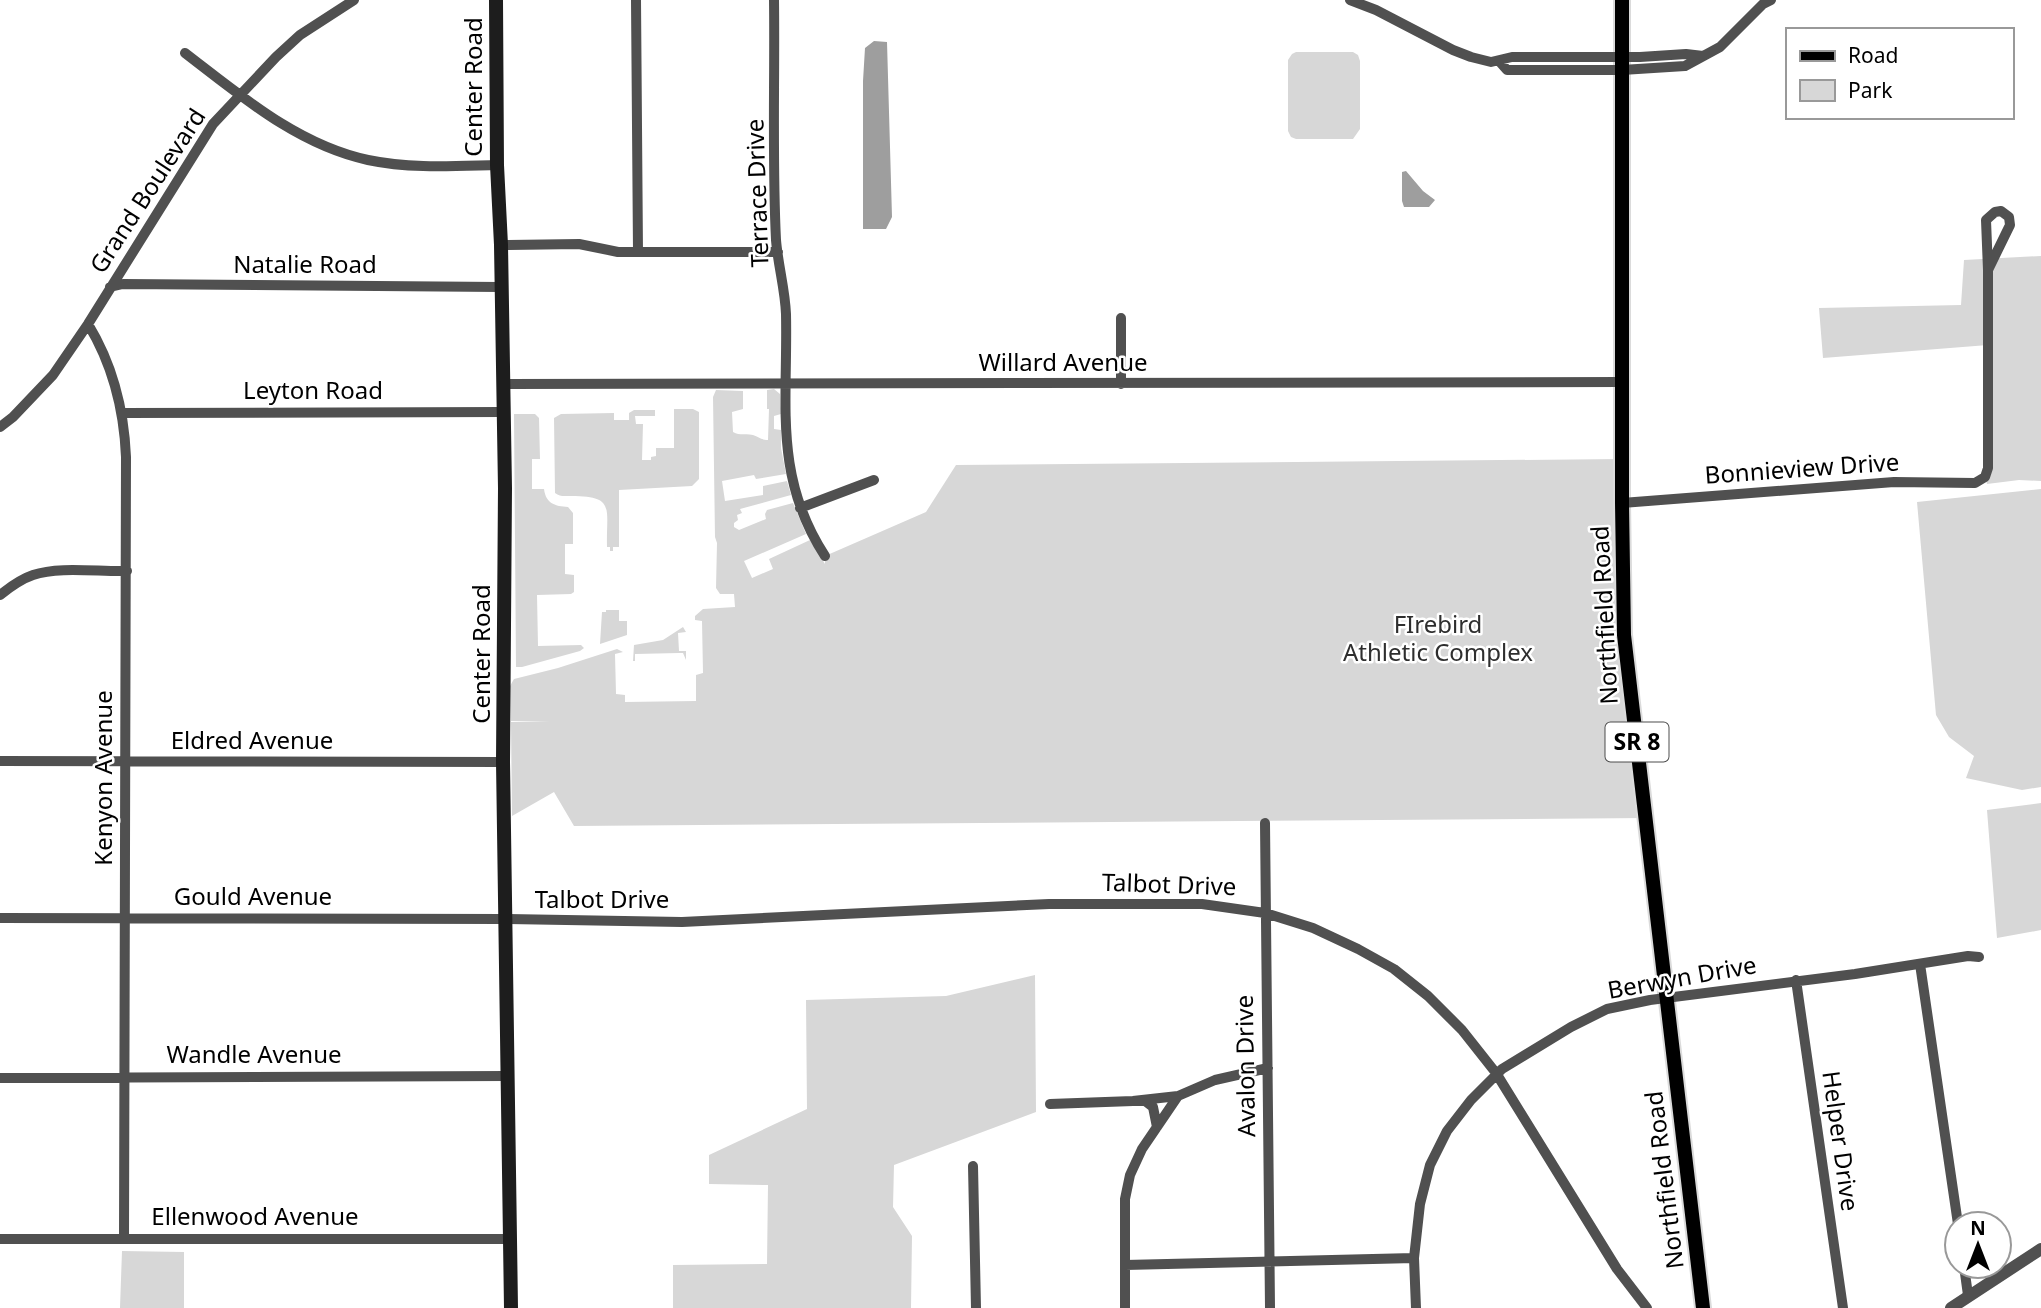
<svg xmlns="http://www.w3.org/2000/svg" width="2041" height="1308" font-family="'Noto Sans',sans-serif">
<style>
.green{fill:#d7d7d7}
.water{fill:#9e9e9e}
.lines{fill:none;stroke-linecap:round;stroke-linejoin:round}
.primary-casing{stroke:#dbdbdb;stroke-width:18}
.minor{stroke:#505050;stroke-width:10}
.tertiary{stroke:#505050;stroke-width:12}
.secondary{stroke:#1d1d1d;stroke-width:14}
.primary{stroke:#000;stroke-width:14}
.labels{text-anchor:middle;stroke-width:5;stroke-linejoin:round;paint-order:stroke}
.shield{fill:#fff;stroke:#4c4c4c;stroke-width:2}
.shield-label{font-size:23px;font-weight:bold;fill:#000}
.street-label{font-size:24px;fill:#000;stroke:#fff}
.park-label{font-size:24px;fill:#2e2e2e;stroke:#fff}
</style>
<rect width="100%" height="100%" fill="#fff"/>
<path class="green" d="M1296 52H1353L1358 55 1360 61V129L1353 139H1296L1291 137 1288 131V60L1292 54Z
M2041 256V481L2019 480 1987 484 1985 477 1988 345 1823 358 1819 308 1961 305 1964 260Z
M774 389 780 394 781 414 774 416V429L781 430V448L786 474 756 479 754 475 722 481 725 501 763 495V486L787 481 791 495 740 509 742 513 737 515 738 520 734 523V527L739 530 766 519 765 514 767 510 793 503 806 534 744 561 752 578 773 569 769 559 810 540 825 564V556L926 512 956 465 1622 459 1624 635 1646 818 574 826 554 792 512 816 511 722 550 721H511L510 686 514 679 558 668 617 649 623 652 615 654 616 694 625 695V702L696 701V675L703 673 702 621 695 620V616L703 609 735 607 734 594H720L716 588 717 543 715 537 713 397 716 390 743 391V409L732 412 733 432C740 436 746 433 753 435 759 437 761 440 768 440L769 409H767V390Z
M674 409H693L699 412V479L692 486 619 490V547H613V551H610V547H607C606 508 616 496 571 496 564 496 560 497 555 493L554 418 561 414 614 413V420H629V413L634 410H655V416H635L636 424H643L642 460H651V457L656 456V448H674Z
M514 414H535L539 418 540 459H532V489H544C546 504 555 506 568 507L573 513V544H565V574L574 575V592L571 594 537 595 538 646 581 645 584 648 580 651 522 667H516Z
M2041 489V787L2022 790 1966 778 1974 756 1949 737 1936 715 1917 502Z
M606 610H619V621H627V635L600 644 602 612H606Z
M683 627 686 632 678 633 679 651H686V660L683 653H679L635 654V661H633L634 645 663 640Z
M2041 803V930L1997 938 1987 810Z
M1035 975 1036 1112 894 1165 893 1207 912 1236 911 1308H673V1265L767 1264 768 1185 709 1184V1155L807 1109 806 1000 946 996Z
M122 1251 184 1252V1308H120Z"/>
<path class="water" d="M874 41 887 42 892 217 886 229H863V81L865 48Z
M1406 171 1423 191 1435 200 1429 207H1404L1402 201V172Z"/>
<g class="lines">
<g class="primary-casing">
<path id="primary" d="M1622 0V503L1624 635 1703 1308"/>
</g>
<path class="minor" d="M636 0 638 252
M774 0C775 80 772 160 776 240 778 265 785 289 786 314 788 404 773 476 825 556
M1350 0 1376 10 1453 50 1471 57 1491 62 1512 57H1640L1686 54 1703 56
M185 53C241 96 298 145 368 160 411 169 454 166 497 165
M1499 61 1507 70H1622L1685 66 1720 47 1763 4 1771 0
M501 245 579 244 618 252H778
M110 287 123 284 500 287
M88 324C113 365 124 409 126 457L124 1239
M503 384 1622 382
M1121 384V318
M122 413 504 412
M0 427 13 417 53 375 88 324 213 124 276 57 300 35 354 0
M1622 503 1894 482 1975 483 1985 477 1988 468V270L1986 220 1995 212 2001 211 2009 217 2010 225 1988 270
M800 508 874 480
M0 595C10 587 21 579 33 575 59 566 99 572 127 571
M0 761 503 762
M1265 823 1270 1308
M0 918 505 919 682 922 1049 904H1202L1265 913 1313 928 1358 949 1394 969 1428 996 1462 1030 1496 1073 1617 1269 1647 1308
M1920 964 1958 1224
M1796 980 1843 1308
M0 1078 507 1076
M1144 1100 1153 1107 1157 1127
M1050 1104 1133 1101 1178 1096
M973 1166 976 1308
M0 1239H510
M1125 1265 1414 1258
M1964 1266 1968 1295
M1125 1308V1199L1130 1175 1142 1149 1178 1096 1215 1080 1268 1068
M1416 1308 1414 1258 1420 1204 1430 1165 1447 1131 1471 1100 1502 1069 1571 1027 1607 1009 1650 1000 1855 974 1968 956 1979 957"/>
<path class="tertiary" d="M1951 1308 2041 1249"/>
<path class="secondary" d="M496 0 497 165 501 245 505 488 503 762 511 1308"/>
<use href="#primary" class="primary"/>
</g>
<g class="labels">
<rect class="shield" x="1605.5" y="722.5" width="63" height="39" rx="5"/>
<g class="shield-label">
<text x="1637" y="750">SR 8</text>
</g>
<g class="street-label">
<text transform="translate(474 87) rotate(-90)" y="8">Center Road</text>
<text transform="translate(148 191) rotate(-57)" y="8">Grand Boulevard</text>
<text transform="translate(758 193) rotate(-92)" y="8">Terrace Drive</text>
<text x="305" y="273">Natalie Road</text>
<text x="1063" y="371">Willard Avenue</text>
<text x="313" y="399">Leyton Road</text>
<text transform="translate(1802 469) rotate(-4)" y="8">Bonnieview Drive</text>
<text transform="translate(1605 615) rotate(-93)" y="8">Northfield Road</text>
<text transform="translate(482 654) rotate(-90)" y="8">Center Road</text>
<text x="252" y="749">Eldred Avenue</text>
<text transform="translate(104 778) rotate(-90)" y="8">Kenyon Avenue</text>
<text transform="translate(1169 885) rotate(2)" y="8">Talbot Drive</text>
<text x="253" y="905">Gould Avenue</text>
<text x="602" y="908">Talbot Drive</text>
<text transform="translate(1682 978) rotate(-10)" y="8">Berwyn Drive</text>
<text x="254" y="1063">Wandle Avenue</text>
<text transform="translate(1246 1066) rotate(-91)" y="8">Avalon Drive</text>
<text transform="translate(1840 1141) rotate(82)" y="8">Helper Drive</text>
<text transform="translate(1665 1180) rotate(-97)" y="8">Northfield Road</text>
<text x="255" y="1225">Ellenwood Avenue</text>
</g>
<g class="park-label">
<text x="1438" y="633">FIrebird<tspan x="1438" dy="28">Athletic Complex</tspan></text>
</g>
</g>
<rect x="1786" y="28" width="228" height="91" fill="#ffffff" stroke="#999999" stroke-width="2"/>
<rect x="1800" y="51" width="35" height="10" fill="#000000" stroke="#999999" stroke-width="2"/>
<text x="1848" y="63" font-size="21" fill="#000000">Road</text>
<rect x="1800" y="80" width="35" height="21" fill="#d7d7d7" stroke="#999999" stroke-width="2"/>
<text x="1848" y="98" font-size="21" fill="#000000">Park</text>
<g transform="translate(1978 1245)"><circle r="33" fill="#ffffff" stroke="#999999" stroke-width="2"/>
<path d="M0-5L12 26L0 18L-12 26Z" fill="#000000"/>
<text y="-10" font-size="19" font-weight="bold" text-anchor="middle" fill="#000000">N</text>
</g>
</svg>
